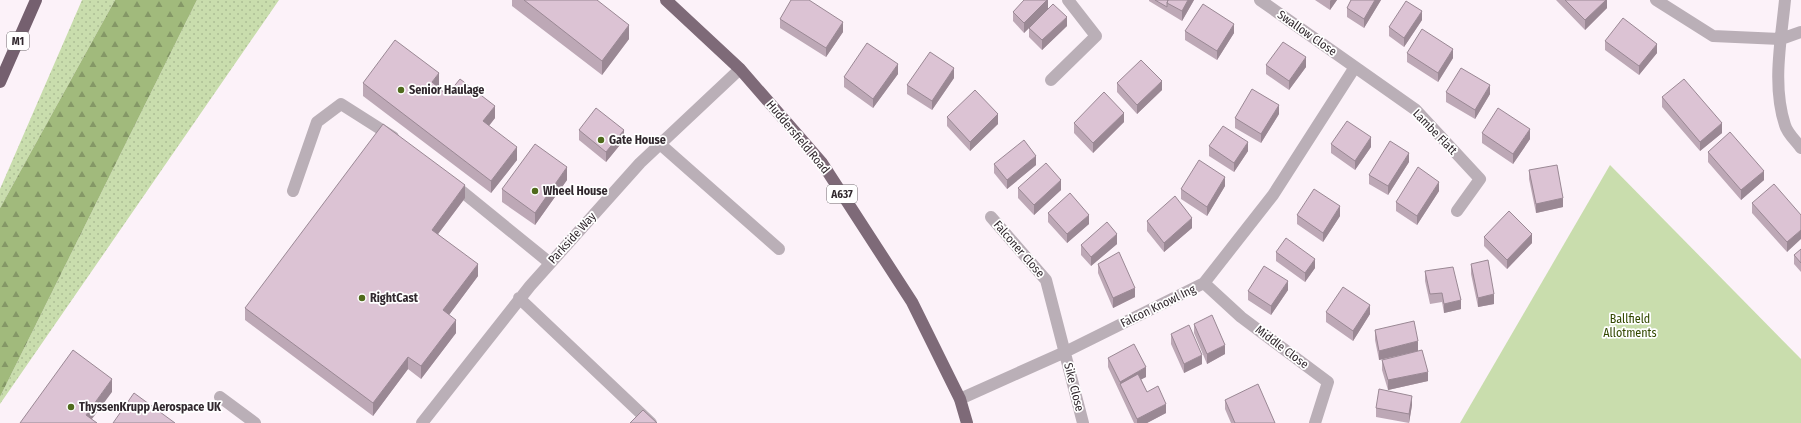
<svg xmlns="http://www.w3.org/2000/svg" width="1801" height="423" font-family="'Fira Sans Condensed',sans-serif">
<style>
.grass{fill:url(#grass-dots)}
.forest{fill:url(#forest-firs)}
.garden{fill:#c9ddad}
.lines{fill:none;stroke-linecap:round;stroke-linejoin:round}
.service{stroke:#baafb7;stroke-width:12}
.minor{stroke:#baafb7;stroke-width:12}
.trunk{stroke:#7e6a78;stroke-width:12}
.motorway{stroke:#75606f;stroke-width:12}
.wall{fill:#bda8b6}
.shaded-wall{fill:#9a8894}
.building{fill:#dcc3d4;stroke:#9a8894}
.poi-dot{fill:#506b1d;stroke:#fff;stroke-width:1.5}
.labels{text-anchor:middle;stroke-width:3.5;stroke-linejoin:round;paint-order:stroke}
.shield{fill:#fff;stroke:#6f686d;stroke-width:1}
.shield-label{font-size:11px;font-weight:bold;fill:#31282e}
.street-label{font-size:12px;fill:#31282e;stroke:#fff}
.poi-label{font-size:12px;font-weight:bold;fill:#31282e;stroke:#fff;text-anchor:start}
.park-label{font-size:12px;fill:#324800;stroke:#fff}
</style>
<defs>
<pattern id="grass-dots" width="8" height="8" patternUnits="userSpaceOnUse"><rect width="8" height="8" fill="#c9ddad"/><path d="M2 2h.1M6 6h.1" fill="none" stroke="#adbe95" stroke-width="1.8" stroke-linecap="round"/></pattern>
<pattern id="forest-firs" width="22" height="20" patternUnits="userSpaceOnUse"><rect width="22" height="20" fill="#a1ba7c"/><path d="M5 1l3.5 6h-7zM16 11l3.5 6h-7z" fill="#849766"/></pattern>
</defs>
<rect width="100%" height="100%" fill="#fcf2f9"/>
<path class="grass" d="M82 0H115L0 208V189Z
M197 0H279L0 404V397Z"/>
<path class="forest" d="M115 0H197L0 397V208Z"/>
<path class="garden" d="M1610 165 1801 359V423H1460Z"/>
<g class="lines">
<path class="service" d="M660 144 779 249
M454 185 550 263
M293 191 317 122 341 104 393 137
M519 298 651 423
M220 397 255 423
M422 423 530 286 640 163 740 69"/>
<path class="minor" d="M1260 0 1416 110 1480 179 1457 211
M1656 0 1713 36 1781 39 1801 32
M1785 0C1781 41 1772 85 1785 125 1787 133 1796 141 1801 148
M1051 80 1096 36 1068 0
M991 217 1046 280 1083 423
M1204 283 1241 317 1328 382 1315 423
M960 399 1065 352 1204 283 1273 195 1355 67"/>
<path class="trunk" d="M666 0 740 69 822 163 912 302 960 399 967 423"/>
<path class="motorway" d="M0 82 36 0"/>
</g>
<path class="wall" d="M512 0H597L629 39 602 75 512 6Z
M1048 0V9L1024 33 1013 21V12Z
M1149 0H1194L1182 21 1149 1Z
M1315 0H1337L1330 10Z
M1351 0H1381L1364 28 1347 17V8Z
M1556 0H1607V8L1585 30Z
M780 19 843 32 826 57 780 28Z
M1422 20 1404 47 1389 36V27Z
M1067 26 1042 50 1029 37V28Z
M1185 31 1234 33 1217 60 1185 40Z
M1605 41 1657 53 1639 75 1605 50Z
M1407 53 1453 58 1438 82 1407 62Z
M1266 65 1306 67 1289 90 1266 74Z
M898 74 873 108 844 87V77Z
M954 78 932 110 907 94V85Z
M363 83 439 86 438 87 447 95 495 118 489 126 517 160 491 193 363 96Z
M1117 83 1162 90 1137 114 1117 92Z
M1446 92 1490 94 1475 119 1446 102Z
M1662 97 1722 133 1700 151 1662 107Z
M1279 114 1261 143 1235 128V118Z
M947 117 998 124 970 151 947 126Z
M1124 122 1093 153 1074 133V123Z
M579 130 624 140 606 162 579 140Z
M1482 133 1530 139 1513 164 1482 143Z
M1331 144 1371 147 1355 170 1331 153Z
M1209 146 1248 151 1234 172 1209 156Z
M1708 152 1764 180 1741 200 1708 162Z
M1409 162 1388 195 1369 184V175Z
M994 164 1036 165 1007 189 994 173Z
M1529 170 1563 207 1536 213 1529 179Z
M567 180 535 225 502 202V189Z
M1225 186 1207 216 1181 199V189Z
M1018 188 1061 190 1034 215 1018 198Z
M1439 191 1417 225 1396 211V202Z
M465 198 438 234 478 276 449 315 456 333 421 379 408 369 373 416 245 320V308Z
M1752 203 1801 215 1787 252 1752 213Z
M1048 213 1089 224 1067 243 1048 222Z
M1297 215 1340 216 1323 242 1297 224Z
M1147 221 1192 228 1164 252 1147 231Z
M1484 237 1532 243 1507 269 1484 246Z
M1117 244 1091 266 1081 255V245Z
M1801 249V272L1794 264V255Z
M1276 252 1315 268 1305 282 1276 261Z
M1098 264 1135 297 1113 308 1098 273Z
M1471 264 1494 304 1478 307 1471 274Z
M1425 271 1461 309 1444 313 1442 302 1430 304 1425 281Z
M1288 290 1271 315 1248 300V291Z
M1326 312 1370 314 1353 341 1326 322Z
M1194 324 1225 354 1207 364 1194 333Z
M1375 330 1418 351 1379 360 1375 340Z
M1171 334 1202 364 1184 373 1171 344Z
M1108 358 1146 377 1141 379 1147 392 1166 413 1147 423H1134L1108 367Z
M1382 360 1428 381 1388 390 1382 370Z
M1225 400 1275 423H1231L1225 409Z
M1412 405 1409 423 1376 417V408Z"/>
<path class="shaded-wall" d="M1047 0H1048V9L1024 33V23Z
M1188 0H1194L1182 21V11Z
M1331 0H1337L1330 10V1Z
M1375 0H1381L1364 28V19Z
M1606 0H1607V8L1585 30V20Z
M1422 11V20L1404 47V38Z
M1067 17V26L1042 50V40Z
M843 22V32L826 57V48Z
M1234 24V33L1217 60V51Z
M629 25V39L602 75V61Z
M1657 44V53L1639 75V66Z
M1453 49V58L1438 82V73Z
M1306 57V67L1289 90V81Z
M898 64V74L873 108V99Z
M954 68V78L932 110V101Z
M439 73V86L432 95V82Z
M1162 81V90L1137 114V105Z
M1490 85V94L1475 119V110Z
M1279 105V114L1261 143V134Z
M495 106V118L483 133V121Z
M1124 113V122L1093 153V143Z
M998 114V124L970 151V142Z
M1722 123V133L1700 151V142Z
M1530 129V139L1513 164V154Z
M624 130V140L606 162V152Z
M1371 137V147L1355 170V161Z
M1248 142V151L1234 172V163Z
M517 147V160L491 193V181Z
M1409 153V162L1388 195V186Z
M1036 156V165L1007 189V180Z
M567 167V180L535 225V213Z
M1764 171V180L1741 200V190Z
M1225 177V186L1207 216V207Z
M1061 180V190L1034 215V205Z
M1439 182V191L1417 225V216Z
M465 185V198L432 242V230Z
M1563 198V207L1536 213V204Z
M1340 206V216L1323 242V233Z
M1089 215V224L1067 243V234Z
M1192 218V228L1164 252V243Z
M1801 230V239L1787 252V242Z
M1117 234V244L1091 266V257Z
M1532 234V243L1507 269V260Z
M1315 259V268L1305 282V273Z
M478 264V276L443 323V310Z
M1288 281V290L1271 315V306Z
M1135 288V297L1113 308V298Z
M1494 294V304L1478 307V298Z
M1461 300V309L1444 313V304Z
M1370 305V314L1353 341V331Z
M456 320V333L421 379V366Z
M1418 341V351L1379 360V351Z
M1225 345V354L1207 364V354Z
M1202 355V364L1184 373V364Z
M408 357V369L373 416V403Z
M1146 367V377L1123 389 1120 384V391V382Z
M1428 372V381L1388 390V380Z
M112 379V392L89 423 86 415Z
M1412 396V405L1409 423V414Z
M1166 404V413L1147 423H1137V419Z"/>
<path class="building" d="M524 0H597L629 25 602 61Z
M791 0H809L843 22 826 48 780 19Z
M1024 0H1047L1024 23 1013 12Z
M1155 0H1168L1167 3V7Z
M1168 0H1188L1182 11 1167 3Z
M1351 0H1375L1364 19 1347 8Z
M1565 0H1606L1585 20Z
M1406 1 1422 11 1404 38 1389 27Z
M1053 4 1067 17 1042 40 1029 28Z
M1203 4 1234 24 1217 51 1185 31Z
M1623 18 1657 44 1639 66 1605 41Z
M1422 29 1453 49 1438 73 1407 53Z
M395 40 439 73 432 82 447 95 460 79 495 106 483 121 517 147 491 181 363 83Z
M1283 42 1306 57 1289 81 1266 65Z
M867 43 898 64 873 99 844 77Z
M930 52 954 68 932 101 907 85Z
M1141 60 1162 81 1137 105 1117 83Z
M1461 68 1490 85 1475 110 1446 92Z
M1684 79 1722 123 1700 142 1662 97Z
M1252 89 1279 105 1261 134 1235 118Z
M975 90 998 114 970 142 947 117Z
M1104 92 1124 113 1093 143 1074 123Z
M596 108 624 130 606 152 579 130Z
M1498 108 1530 129 1513 154 1482 133Z
M1347 121 1371 137 1355 161 1331 144Z
M383 124 465 185 432 230 478 264 443 310 456 320 421 366 408 357 373 403 245 308Z
M1223 126 1248 142 1234 163 1209 146Z
M1730 132 1764 171 1741 190 1708 152Z
M1024 140 1036 156 1007 180 994 164Z
M1390 141 1409 153 1388 186 1369 175Z
M535 144 567 167 535 213 502 189Z
M1199 160 1225 177 1207 207 1181 189Z
M1046 163 1061 180 1034 205 1018 188Z
M1557 165 1563 198 1536 204 1529 170Z
M1418 167 1439 182 1417 216 1396 202Z
M1774 184 1801 215V230L1787 242 1752 203Z
M1314 189 1340 206 1323 233 1297 215Z
M1070 193 1089 215 1067 234 1048 213Z
M1175 196 1192 218 1164 243 1147 221Z
M1509 211 1532 234 1507 260 1484 237Z
M1107 222 1117 234 1091 257 1081 245Z
M1286 238 1315 259 1305 273 1276 252Z
M1801 249V263L1794 255Z
M1119 252 1135 288 1113 298 1098 264Z
M1488 260 1494 294 1478 298 1471 264Z
M1264 266 1288 281 1271 306 1248 291Z
M1453 267 1461 300 1444 304 1442 293 1430 294 1425 271Z
M1343 287 1370 305 1353 331 1326 312Z
M1212 315 1225 345 1207 354 1194 324Z
M1414 321 1418 341 1379 351 1375 330Z
M1189 325 1202 355 1184 364 1171 334Z
M1134 344 1146 367 1120 382 1108 358Z
M73 350 112 379 86 415 97 423H20Z
M1422 350 1428 372 1388 380 1382 360Z
M1138 374 1147 392 1158 386 1166 404 1137 419 1120 384Z
M1258 384 1275 423H1235L1225 400Z
M1379 389 1412 396 1409 414 1376 408Z
M134 393 175 423H113Z
M643 410 657 423H630Z"/>
<g class="poi-dot">
<circle cx="401" cy="90" r="4"/>
<circle cx="601" cy="140" r="4"/>
<circle cx="535" cy="191" r="4"/>
<circle cx="362" cy="298" r="4"/>
<circle cx="71" cy="407" r="4"/>
</g>
<g class="labels">
<g class="shield">
<rect x="7" y="32" width="22" height="18" rx="3"/>
<rect x="827" y="185" width="30" height="18" rx="3"/>
</g>
<g class="shield-label">
<text x="18" y="45">M1</text>
<text x="842" y="198">A637</text>
</g>
<g class="street-label">
<text transform="translate(1307 33) rotate(35)" y="4">Swallow Close</text>
<text transform="translate(1435 132) rotate(46)" y="4">Lambe Flatt</text>
<text transform="translate(798 137) rotate(50)" y="4">Huddersfield Road</text>
<text transform="translate(572 238) rotate(-48)" y="4">Parkside Way</text>
<text transform="translate(1019 249) rotate(49)" y="4">Falconer Close</text>
<text transform="translate(1158 306) rotate(-26)" y="4">Falcon Knowl Ing</text>
<text transform="translate(1282 347) rotate(37)" y="4">Middle Close</text>
<text transform="translate(1074 387) rotate(76)" y="4">Sike Close</text>
</g>
<g class="poi-label">
<text x="409" y="94">Senior Haulage</text>
<text x="609" y="144">Gate House</text>
<text x="543" y="195">Wheel House</text>
<text x="370" y="302">RightCast</text>
<text x="79" y="411">ThyssenKrupp Aerospace UK</text>
</g>
<g class="park-label">
<text x="1630" y="323">Ballfield<tspan x="1630" dy="14">Allotments</tspan></text>
</g>
</g>
</svg>
